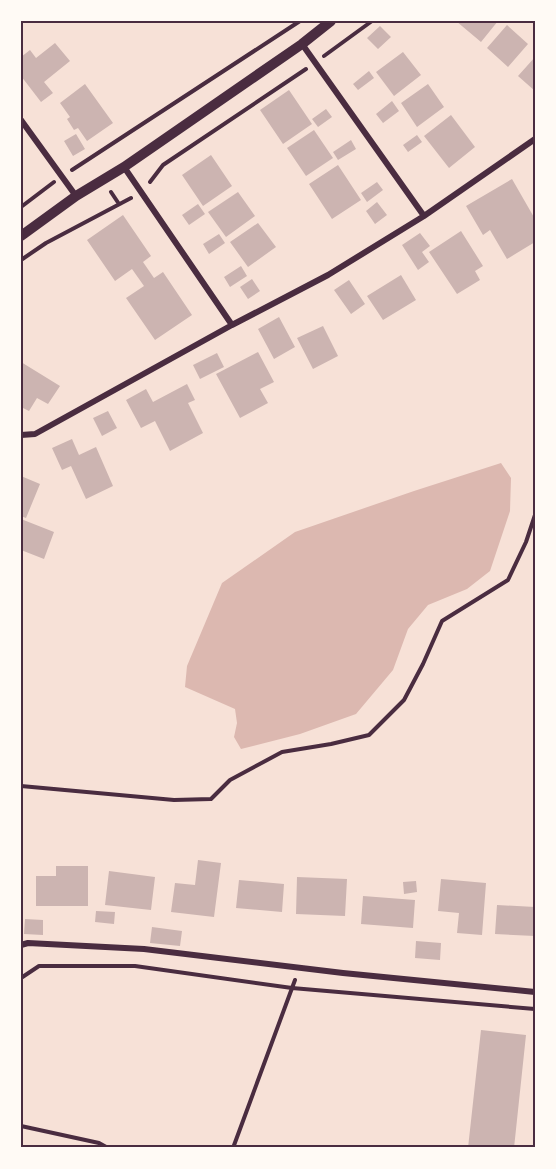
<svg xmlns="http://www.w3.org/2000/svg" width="556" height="1169" font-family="'Exo 2',sans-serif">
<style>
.water{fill:#dcb8b0}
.building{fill:#ccb4b1}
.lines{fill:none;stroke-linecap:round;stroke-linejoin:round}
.path{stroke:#4a2c40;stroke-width:4}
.minor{stroke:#4a2c40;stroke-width:6}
.tertiary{stroke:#4a2c40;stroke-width:10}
.neatline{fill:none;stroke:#4a2c40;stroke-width:2}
</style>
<rect width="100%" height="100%" fill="#f7e1d7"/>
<path class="water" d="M501 463 511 478 510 511 490 571 467 589 428 605 408 629 393 670 356 714 300 734 241 749 234 737 237 723 235 709 185 687 187 666 222 583 295 532 414 491Z"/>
<path class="building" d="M456 21H498L481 42Z
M507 25 528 44 508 67 487 48Z
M380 26 391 37 378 49 367 38Z
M55 43 70 61 44 82 53 93 41 102 21 76V57L30 50 36 58Z
M403 52 421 75 394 96 376 72Z
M535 57V91L518 76Z
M369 71 374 78 358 90 353 84Z
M85 84 113 123 87 141 78 128 74 130 67 119 70 117 60 103Z
M428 84 444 107 417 127 401 103Z
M289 90 312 124 283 144 260 110Z
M392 101 399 111 383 123 376 114Z
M326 109 332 117 318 127 312 119Z
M451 115 475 147 449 168 424 136Z
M314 130 333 158 306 176 287 148Z
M76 134 85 149 73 156 64 141Z
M417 135 422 142 408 152 403 145Z
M351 140 356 149 338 160 333 152Z
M211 155 232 186 203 206 182 175Z
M338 165 361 200 332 219 309 184Z
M512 179 535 219V242L507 259 490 230 483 235 466 206Z
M377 182 383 190 367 202 361 193Z
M238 192 255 216 226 237 208 212Z
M377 202 387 215 375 224 366 211Z
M198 204 205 214 189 225 182 215Z
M123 215 151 256 143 262 154 278 163 272 192 315 155 340 126 298 144 286 132 269 115 281 87 240Z
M258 223 276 247 248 267 230 242Z
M461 231 483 266 475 271 480 280 457 294 429 252Z
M420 233 430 246 422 252 429 262 418 270 402 245Z
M219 234 225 243 209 254 203 244Z
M241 266 247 276 230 287 224 277Z
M401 275 416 300 383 320 367 296Z
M252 279 260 291 248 299 240 287Z
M349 280 365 304 351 314 334 290Z
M279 317 295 347 274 359 258 329Z
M323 326 338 356 313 369 297 338Z
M258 352 274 382 260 389 268 403 240 418 216 374Z
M217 353 224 367 200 379 193 365Z
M21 362 60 386 48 404 37 398 29 411 21 407Z
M187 384 195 400 188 403 203 433 170 451 155 421 141 428 126 400 146 389 153 402Z
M108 411 117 428 102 436 93 418Z
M72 439 79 455 96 447 113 486 86 499 71 466 62 470 52 448Z
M21 476 40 484 26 518 21 516Z
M21 519 54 532 44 559 21 550Z
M198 860 221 863 214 917 171 912 175 883 195 885Z
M56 866H88V906H36V876H56Z
M109 871 155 877 151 910 105 905Z
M297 877 347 879 345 916 296 914Z
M441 879 486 883 482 935 457 933 459 913 438 911Z
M239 880 284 884 282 912 236 908Z
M416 881 417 892 404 894 403 882Z
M363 896 415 900 413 928 361 924Z
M497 905 535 907V936L495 934Z
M96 911 115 912 114 924 95 922Z
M25 919 43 920V935L24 934Z
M152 927 182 931 180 946 150 943Z
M416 941 441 943 440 960 415 958Z
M481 1030 526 1035 514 1148H468Z"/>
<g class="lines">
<path class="path" d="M324 56 372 21
M72 170 300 21
M150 182 163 165 306 69
M111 192 119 204
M21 207 54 182
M21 260 46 243 131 198
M21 786 174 800 211 799 230 780 282 752 331 744 369 735 404 700 423 664 442 621 508 580 526 542 535 515
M21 978 39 966H135L292 988 535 1009
M21 1126 99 1143 108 1148
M233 1148 295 980"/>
<path class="minor" d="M302 44 424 216
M21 120 76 196
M124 167 232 325
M21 435 35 434 232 325 328 275 424 216 535 139
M21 945 28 943 144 949 343 973 535 992"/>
<path class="tertiary" d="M21 236 76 196 124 167 302 44 331 21"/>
</g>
<rect width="556" height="1169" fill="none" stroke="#fffaf5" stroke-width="45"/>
<rect x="22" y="22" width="512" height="1124" class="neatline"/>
</svg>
